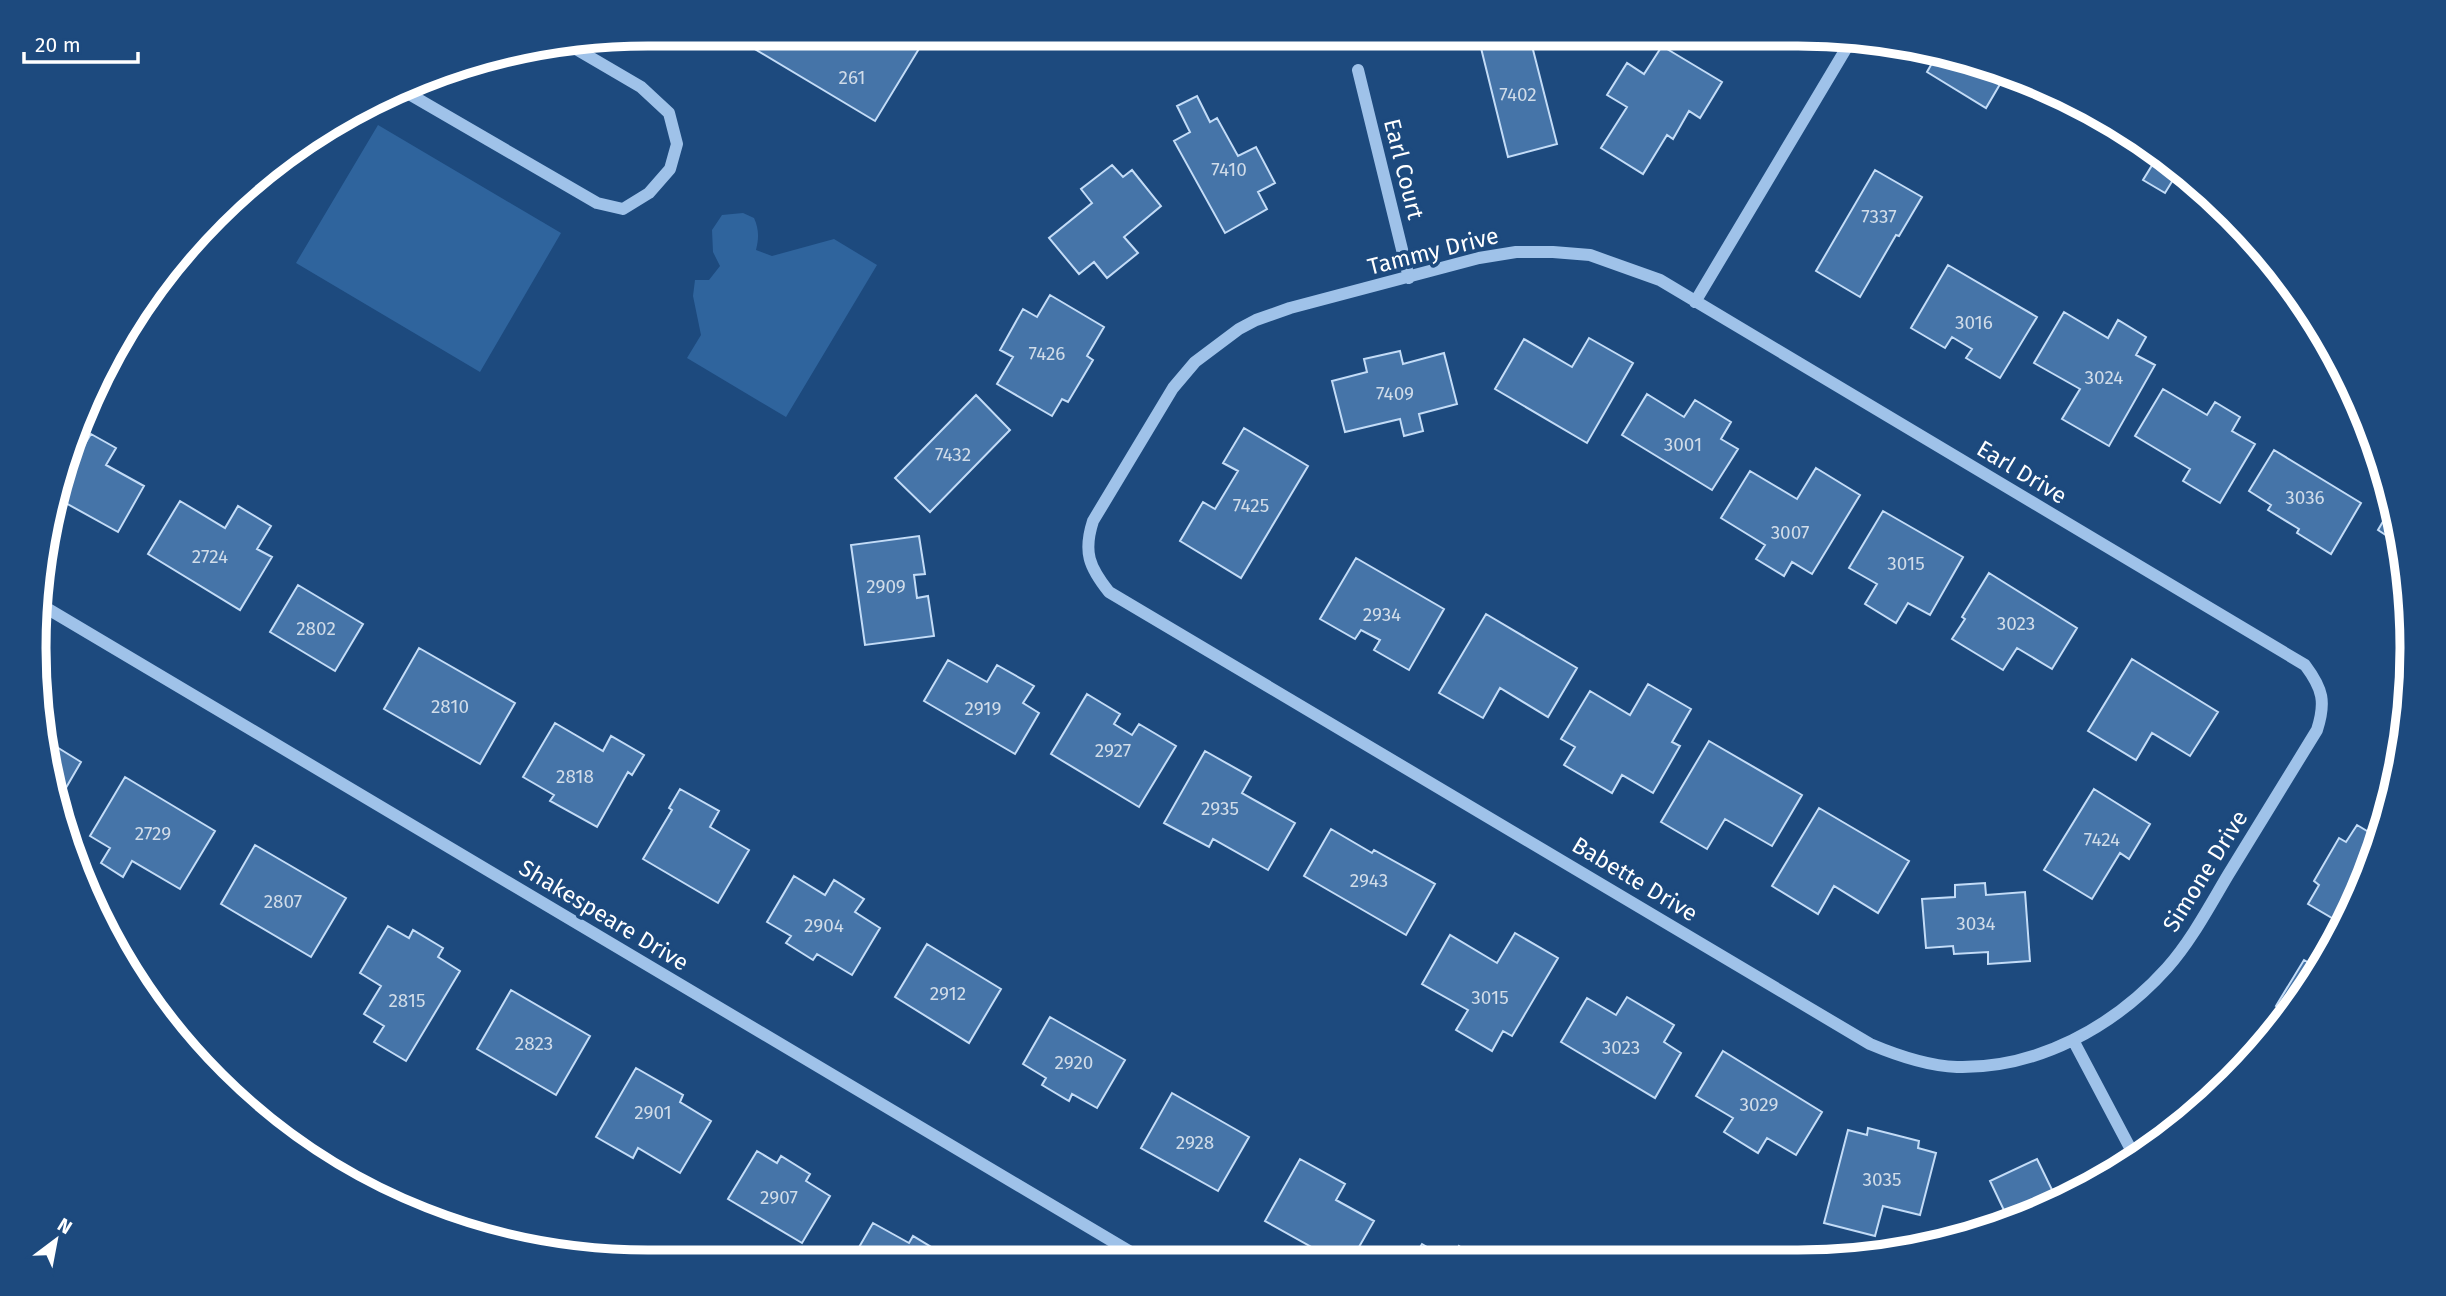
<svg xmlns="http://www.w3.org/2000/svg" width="2446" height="1296" font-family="'Fira Sans',sans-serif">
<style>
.green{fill:#2f649d}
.building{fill:#4574a8;stroke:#c3dcf7;stroke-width:2}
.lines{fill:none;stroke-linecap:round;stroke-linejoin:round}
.minor{stroke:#9fc2e9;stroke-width:12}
.labels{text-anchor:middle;stroke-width:7;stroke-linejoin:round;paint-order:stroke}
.number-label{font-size:19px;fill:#d0dce9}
.street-label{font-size:23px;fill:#fff;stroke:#1d4a7e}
.rim{fill:none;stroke:#fff;stroke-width:9}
</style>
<rect width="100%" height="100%" fill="#1d4a7e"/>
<path class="green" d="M378 125 561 233 480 372 296 263Z
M743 213 754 218C759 229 759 238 756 250L772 256 834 239 877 265 786 417 687 358 701 335 693 296 695 280H709L720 266 713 252 712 230 722 215Z"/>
<path class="building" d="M728 33 928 34 875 121Z
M1518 34H1529L1557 144 1508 157 1480 44Z
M1662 46 1722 82 1700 118 1689 111 1673 139 1667 135 1643 174 1601 148 1627 107 1607 95 1627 63 1644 74Z
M1939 51 1957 54 2006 74 1986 108 1927 72Z
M1197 96 1210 122 1217 118 1238 156 1256 147 1275 183 1258 192 1267 209 1225 233 1174 141 1190 132 1177 106Z
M2159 154 2189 176 2179 170 2165 193 2143 180Z
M1112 165 1123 177 1132 170 1161 206 1124 237 1138 253 1107 278 1094 262 1079 274 1049 238 1092 203 1081 189Z
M1875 170 1922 197 1899 236 1896 235 1860 297 1816 271Z
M2196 181 2223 207 2220 210 2190 192Z
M2228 212 2238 223 2234 229 2222 222Z
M1948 265 2037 317 2000 378 1966 358 1972 349 1952 337 1945 348 1911 328Z
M1050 295 1104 327 1087 356 1093 360 1068 402 1062 399 1052 416 997 384 1013 357 1000 350 1023 309 1037 317Z
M2064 312 2108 338 2118 320 2146 337 2136 355 2155 365 2109 446 2062 419 2080 389 2034 363Z
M1589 338 1633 363 1587 443 1495 389 1524 339 1572 367Z
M1400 351 1403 364 1444 353 1457 404 1419 414 1423 431 1404 436 1400 419 1345 432 1332 381 1367 372 1364 359Z
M2163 389 2207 415 2215 402 2240 417 2232 431 2255 444 2220 503 2183 481 2190 469 2135 436Z
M1647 394 1684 417 1695 400 1731 422 1721 439 1738 449 1712 490 1622 435Z
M976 395 1010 430 930 512 895 478Z
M1244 428 1308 466 1241 578 1180 541 1203 502 1215 509 1238 471 1223 463Z
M91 434 116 448 106 465 144 486 118 532 53 496 54 489 75 443 83 447Z
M2274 450 2361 503 2331 554 2297 533 2299 529 2268 510 2271 505 2249 491Z
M1816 468 1860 495 1812 574 1792 562 1784 576 1756 559 1765 545 1721 518 1750 471 1797 499Z
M180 501 225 528 238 506 271 526 257 549 272 557 240 610 148 554Z
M2394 503 2401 545 2378 530Z
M1883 511 1963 557 1930 615 1908 603 1896 623 1865 604 1877 584 1849 568Z
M919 536 925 574 914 575 917 598 928 596 934 636 865 645 851 545Z
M1356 558 1444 609 1409 670 1374 650 1380 640 1361 630 1355 639 1320 619Z
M1989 573 2077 628 2052 669 2017 648 2003 670 1952 639 1965 619 1962 617Z
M298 585 363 624 335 671 270 632Z
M1486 614 1577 668 1548 717 1500 688 1483 718 1439 693Z
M419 648 515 703 480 764 384 709Z
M2132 659 2218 712 2190 756 2152 733 2136 760 2088 731Z
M948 660 987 682 997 665 1034 686 1023 703 1039 713 1015 754 924 701Z
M1648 684 1691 709 1672 742 1680 746 1653 793 1622 775 1612 793 1564 765 1575 747 1561 739 1590 691 1630 715Z
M1087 694 1120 714 1114 724 1132 735 1139 724 1176 746 1139 807 1051 754Z
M555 723 603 751 611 736 644 755 632 775 628 772 597 827 550 801 554 795 523 777Z
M47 741 81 762 60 798Z
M1709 741 1802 795 1772 846 1725 819 1707 849 1661 822Z
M1205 751 1251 777 1242 793 1295 823 1268 870 1213 839 1209 847 1164 823Z
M125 777 215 831 180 889 132 861 123 877 101 863 110 848 90 836Z
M680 789 719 811 710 827 749 850 718 903 643 859 672 810 669 808Z
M2094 789 2150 824 2129 859 2120 853 2092 899 2044 870Z
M1819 808 1909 861 1878 913 1834 886 1818 914 1772 886Z
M2357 825 2382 840 2344 925 2308 904 2319 885 2314 881 2339 838 2346 842Z
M1331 829 1372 853 1374 850 1435 884 1406 935 1304 876Z
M255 845 346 898 311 957 221 904Z
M794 876 825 895 834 880 864 899 855 912 880 928 852 975 817 954 813 960 786 943 791 936 767 922Z
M1985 883 1986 895 2025 892 2030 961 1988 964V952L1954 954 1953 946 1926 948 1922 899 1955 897V885Z
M388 926 409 938 413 930 443 948 438 957 460 971 406 1061 374 1042 384 1026 364 1014 381 986 360 973Z
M1515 933 1558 958 1512 1036 1503 1031 1492 1051 1456 1030 1468 1010 1422 984 1450 935 1497 963Z
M927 944 1001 989 969 1043 895 997Z
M2329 954 2331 955 2286 1013 2276 1006 2304 960 2320 969Z
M511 990 590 1036 556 1095 477 1049Z
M1627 997 1674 1025 1664 1042 1681 1053 1655 1098 1561 1042 1587 998 1616 1015Z
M1050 1017 1125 1060 1097 1108 1072 1094 1069 1101 1042 1085 1046 1078 1023 1064Z
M1723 1051 1822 1112 1796 1155 1767 1138 1758 1153 1724 1132 1733 1118 1696 1096Z
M636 1068 683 1095 680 1102 711 1121 680 1173 638 1148 633 1158 596 1137Z
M2241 1071 2233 1082 2206 1105 2200 1093Z
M1172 1093 1249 1137 1218 1191 1141 1148Z
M1868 1128 1919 1141 1918 1148 1936 1153 1920 1215 1883 1206 1875 1236 1824 1223 1848 1130 1867 1135Z
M757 1151 777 1163 781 1156 810 1174 806 1181 830 1196 802 1243 728 1199Z
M1300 1159 1345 1184 1336 1200 1374 1221 1352 1259H1333L1265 1221Z
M2037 1159 2057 1200 2010 1223 1990 1181Z
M873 1223 909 1243 913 1236 941 1253 938 1260 851 1261Z
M1422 1244 1447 1259H1413Z
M1459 1246 1481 1259H1452Z"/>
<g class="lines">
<path class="minor" d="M1358 70 1409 278
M404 91 597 203 623 209 649 193 670 169 677 144 669 113 641 87 571 46
M1516 252H1553L1590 255 1660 280 2305 665C2323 689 2326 702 2317 730 2287 778 2258 827 2228 875 2209 907 2191 941 2167 968 2114 1027 2037 1069 1957 1067 1927 1066 1896 1055 1870 1044L1109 592C1089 567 1083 552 1093 521L1173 388 1195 362 1239 329 1256 320 1290 308 1479 258Z
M1695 302 1853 37
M43 606 1144 1260
M2073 1040 2137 1161"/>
</g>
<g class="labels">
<g class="number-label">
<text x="852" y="84">261</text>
<text x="1518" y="101">7402</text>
<text x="1229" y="176">7410</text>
<text x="1879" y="223">7337</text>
<text x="1974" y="329">3016</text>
<text x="1047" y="360">7426</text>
<text x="2104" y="384">3024</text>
<text x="1395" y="400">7409</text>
<text x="1683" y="451">3001</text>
<text x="953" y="461">7432</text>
<text x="2305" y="504">3036</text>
<text x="1251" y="512">7425</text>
<text x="1790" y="539">3007</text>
<text x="210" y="563">2724</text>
<text x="1906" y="570">3015</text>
<text x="886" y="593">2909</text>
<text x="1382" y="621">2934</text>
<text x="2016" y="630">3023</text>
<text x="316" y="635">2802</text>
<text x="450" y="713">2810</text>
<text x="983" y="715">2919</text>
<text x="1113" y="757">2927</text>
<text x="575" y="783">2818</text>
<text x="1220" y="815">2935</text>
<text x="153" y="840">2729</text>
<text x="2102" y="846">7424</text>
<text x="1369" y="887">2943</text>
<text x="283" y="908">2807</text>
<text x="1976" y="930">3034</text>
<text x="824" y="932">2904</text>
<text x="948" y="1000">2912</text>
<text x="1490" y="1004">3015</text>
<text x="407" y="1007">2815</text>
<text x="534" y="1050">2823</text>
<text x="1621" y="1054">3023</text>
<text x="1074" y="1069">2920</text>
<text x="1759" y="1111">3029</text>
<text x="653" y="1119">2901</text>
<text x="1195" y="1149">2928</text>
<text x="1882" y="1186">3035</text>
<text x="779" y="1204">2907</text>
</g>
<g class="street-label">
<text transform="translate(1404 169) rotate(76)" y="8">Earl Court</text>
<text transform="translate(1433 251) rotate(-14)" y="8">Tammy Drive</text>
<text transform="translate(2022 472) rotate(31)" y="8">Earl Drive</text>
<text transform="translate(2205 871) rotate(-58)" y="8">Simone Drive</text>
<text transform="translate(1635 879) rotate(31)" y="8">Babette Drive</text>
<text transform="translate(604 915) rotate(31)" y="8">Shakespeare Drive</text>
</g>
</g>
<path d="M0 0H2446V1296H0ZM648 46H1798A602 602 0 0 1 2400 648V648A602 602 0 0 1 1798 1250H648A602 602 0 0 1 46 648V648A602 602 0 0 1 648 46Z" fill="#1d4a7e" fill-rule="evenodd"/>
<path class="rim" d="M648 46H1798A602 602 0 0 1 2400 648V648A602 602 0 0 1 1798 1250H648A602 602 0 0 1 46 648V648A602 602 0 0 1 648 46Z"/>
<g transform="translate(56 1240) rotate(32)" stroke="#1d4a7e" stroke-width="5" paint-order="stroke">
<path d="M0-5L12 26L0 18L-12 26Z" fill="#ffffff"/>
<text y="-10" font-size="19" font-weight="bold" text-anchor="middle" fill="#ffffff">N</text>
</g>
<path d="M24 52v10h114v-10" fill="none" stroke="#ffffff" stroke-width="3.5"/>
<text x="35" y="52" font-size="21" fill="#ffffff" stroke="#1d4a7e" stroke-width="5" paint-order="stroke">20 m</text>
</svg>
